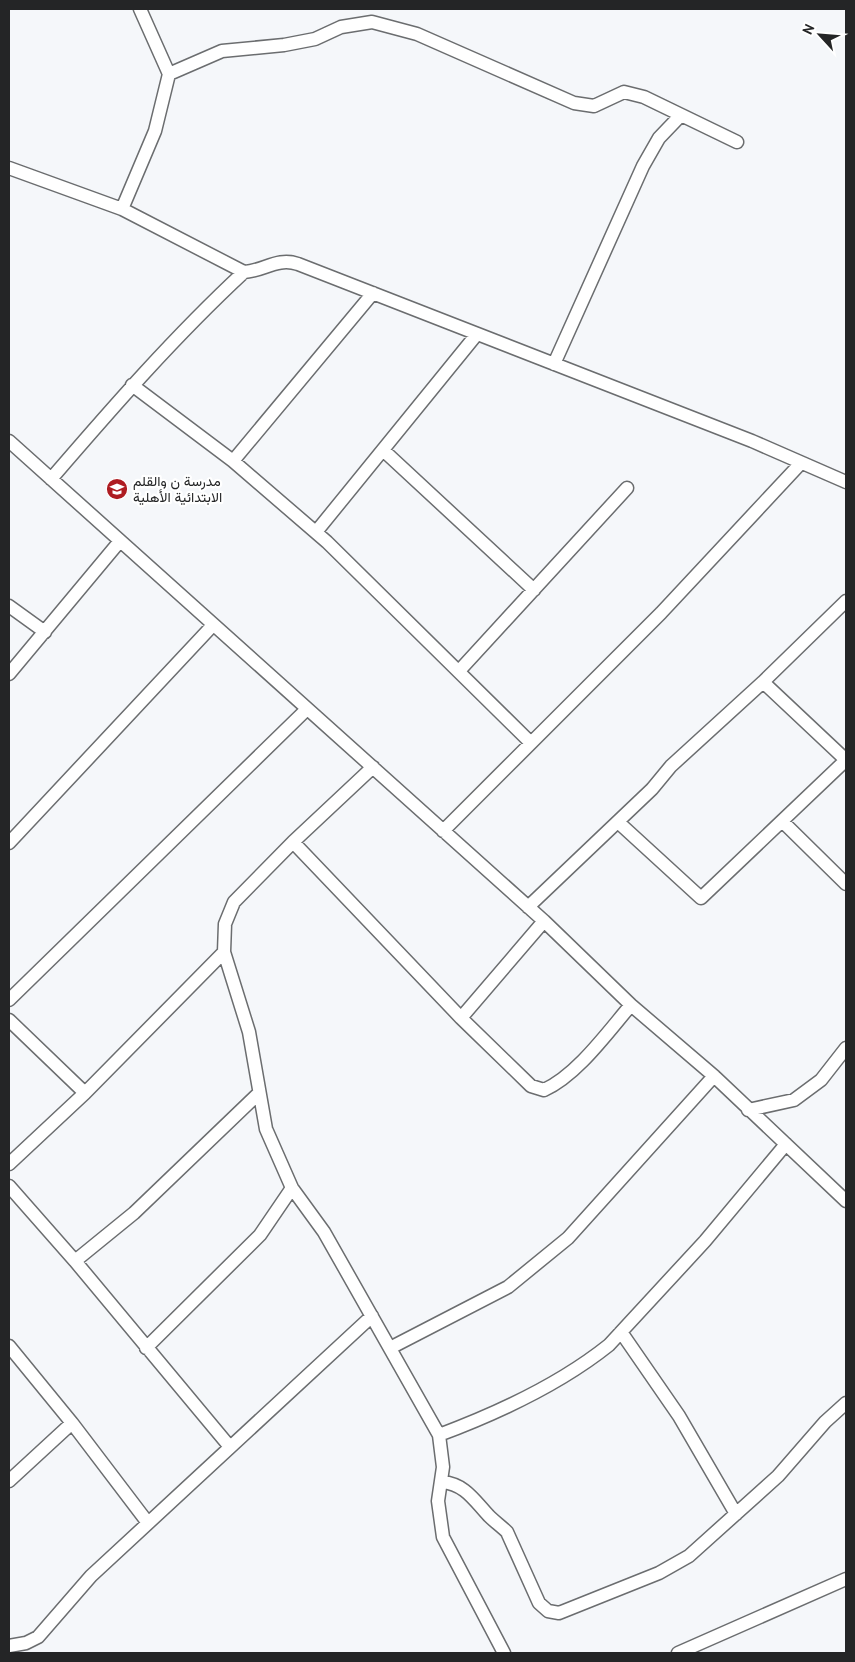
<svg xmlns="http://www.w3.org/2000/svg" width="855" height="1662" font-family="'PT Sans',Vazirmatn,sans-serif">
<style>
.lines{fill:none;stroke-linecap:round;stroke-linejoin:round}
.minor-casing{stroke:#6b6d6f;stroke-width:15}
.minor{stroke:#fff;stroke-width:12}
.labels{text-anchor:middle;stroke-width:4.5;stroke-linejoin:round;paint-order:stroke}
.poi-label{font-size:14px;fill:#242526;stroke:#fff;text-anchor:start}
</style>
<rect width="100%" height="100%" fill="#f5f7fa"/>
<g class="lines">
<g class="minor-casing">
<path id="minor" d="M140 9 169 74 155 131 122 209 244 272C264 271 277 257 298 264L752 441 846 482
M169 74 222 51 284 45 315 39 341 27 372 22 417 34 574 103 594 106 624 92 644 97 737 142
M9 168 122 209
M554 364 643 166 659 138 681 115
M132 385 233 461 327 542 531 743
M9 441 544 921 631 1005 714 1076 846 1201
M383 450 534 590
M233 461 373 293
M51 479C113 407 174 337 244 272
M316 532 477 334
M9 606 45 632
M459 671 627 488
M9 674 120 541
M763 682 846 601
M373 767 293 842 234 902 225 924 224 952 249 1032 266 1129 292 1188 324 1232 439 1435 443 1467 438 1501 443 1537 504 1653
M782 821 846 884
M618 822 701 898 846 760
M443 831 661 613 801 463
M293 842 461 1018 531 1086 544 1090C577 1075 607 1033 631 1005
M9 843 213 625
M528 907 652 789 671 766 763 682 846 760
M9 1000 307 709
M461 1018 544 921
M9 1020 85 1093
M748 1110 794 1100 821 1080 846 1048
M9 1164 85 1093 224 952
M9 1186 75 1261 230 1447
M75 1261 134 1213 259 1093
M621 1332 679 1416 736 1514
M9 1346 72 1423 148 1523
M146 1348 260 1235 292 1188
M390 1348 508 1287 568 1238 714 1076
M439 1435C498 1413 559 1385 609 1345L705 1241 786 1144
M9 1481 72 1423
M442 1482C465 1484 474 1500 489 1516 495 1522 501 1526 507 1532L539 1603 548 1611 559 1613 659 1573 689 1556 778 1476 825 1422 846 1403
M9 1646 26 1643 38 1637 91 1576 372 1316
M678 1653 846 1579"/>
</g>
<use href="#minor" class="minor"/>
</g>
<defs>
<g id="school-disc" transform="scale(1.125)"><circle r="9.5" fill="#ae1c22" stroke="#fff"/><path d="M0-5L7-2L0 1L-7-2ZM-4 1L0 2.5L4 1V4Q0 6-4 4Z" fill="#fff"/></g>
</defs>
<g fill-rule="evenodd">
<use href="#school-disc" x="117" y="489"/>
</g>
<g class="labels">
<g class="poi-label">
<text x="133" y="486">مدرسة ن والقلم<tspan x="133" dy="16">الابتدائية الأهلية</tspan></text>
</g>
</g>
<rect width="855" height="1662" fill="none" stroke="#242526" stroke-width="20"/>
<g transform="translate(820 35) rotate(296)" stroke="#ffffff" stroke-width="4" paint-order="stroke">
<path d="M0-4L9 19L0 12L-9 19Z" fill="#242526"/>
<text y="-8" font-size="14" font-weight="bold" text-anchor="middle" fill="#242526">N</text>
</g>
</svg>
